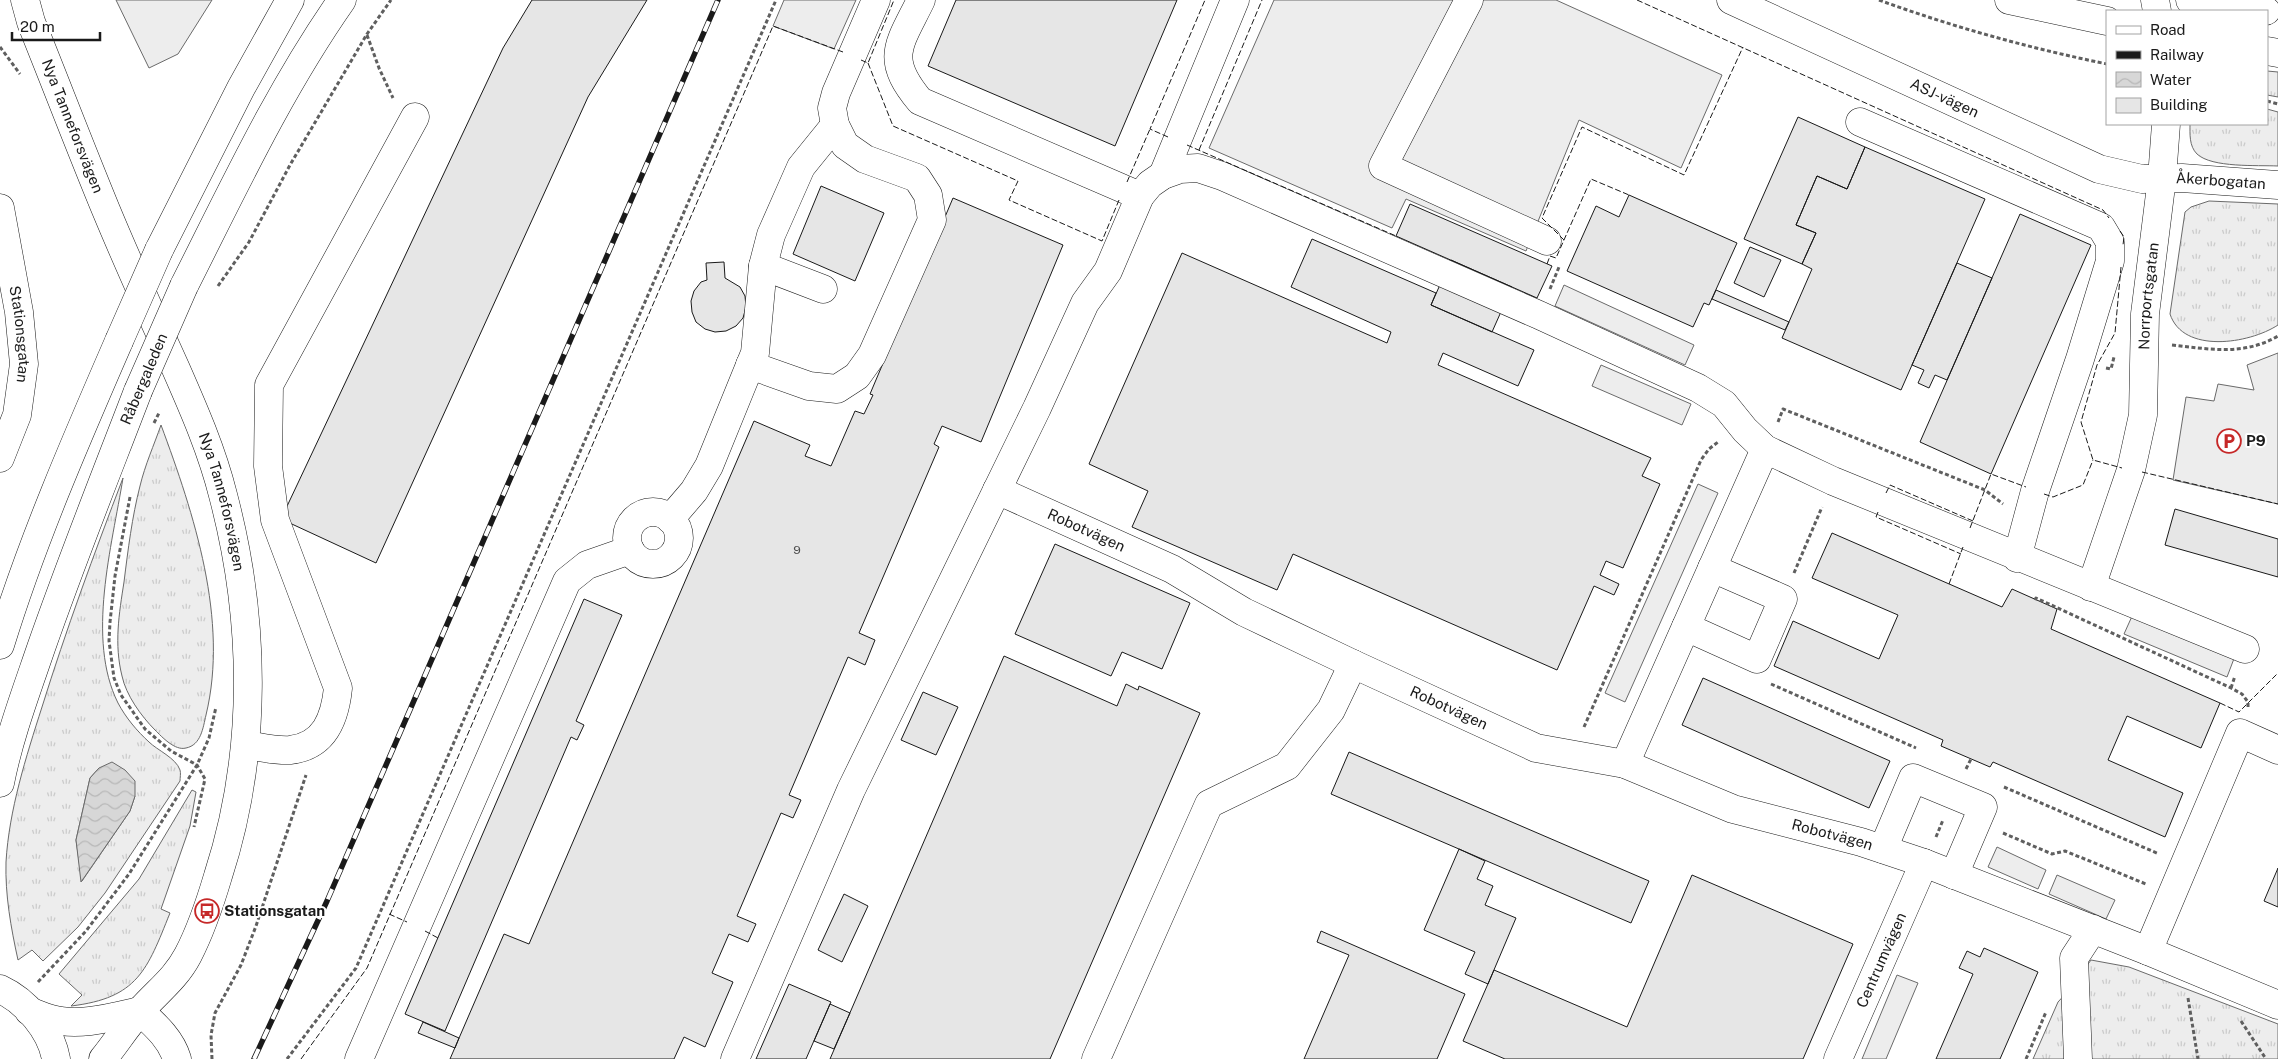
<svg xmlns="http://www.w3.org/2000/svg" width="2278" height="1059" font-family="'Public Sans',sans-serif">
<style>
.grass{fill:url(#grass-tufts);stroke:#6a6a6a;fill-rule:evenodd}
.built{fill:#ededed;stroke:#6a6a6a}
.water{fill:url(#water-waves);stroke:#6a6a6a}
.building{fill:#e6e6e6;stroke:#1a1a1a}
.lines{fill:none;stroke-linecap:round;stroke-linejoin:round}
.minor-casing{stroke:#1a1a1a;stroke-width:29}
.major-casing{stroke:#1a1a1a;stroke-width:29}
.path{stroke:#5f5f5f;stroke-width:3;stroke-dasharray:4 2.5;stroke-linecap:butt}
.minor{stroke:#fff;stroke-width:28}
.major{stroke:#fff;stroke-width:28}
.rail-casing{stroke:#1a1a1a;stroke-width:5.5}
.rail{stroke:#fff;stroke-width:4;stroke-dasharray:11;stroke-linecap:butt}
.major-bridge-casing{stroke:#1a1a1a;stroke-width:29;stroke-linecap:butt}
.path-bridge{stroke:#5f5f5f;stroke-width:3;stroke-dasharray:4 2.5;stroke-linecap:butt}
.major-bridge{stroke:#fff;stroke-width:28}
.fence{stroke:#1a1a1a;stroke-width:1;stroke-dasharray:6 2.5;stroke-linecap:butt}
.labels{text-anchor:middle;stroke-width:4;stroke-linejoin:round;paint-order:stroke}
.number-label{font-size:12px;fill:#4d4d4d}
.street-label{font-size:15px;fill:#1a1a1a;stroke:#fff}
.poi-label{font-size:15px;font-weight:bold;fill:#1a1a1a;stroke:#fff;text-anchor:start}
</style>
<defs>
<pattern id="grass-tufts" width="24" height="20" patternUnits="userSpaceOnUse" patternTransform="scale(1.25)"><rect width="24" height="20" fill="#ededed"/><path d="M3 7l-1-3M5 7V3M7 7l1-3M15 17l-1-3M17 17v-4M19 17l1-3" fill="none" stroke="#cbcbcb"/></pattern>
<pattern id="water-waves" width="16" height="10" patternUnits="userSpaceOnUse" patternTransform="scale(1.25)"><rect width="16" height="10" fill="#d7d7d7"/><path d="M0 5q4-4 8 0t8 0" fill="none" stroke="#b8b8b8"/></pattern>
</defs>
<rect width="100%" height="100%" fill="#fff"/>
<path class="grass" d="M2267 71 2278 72V97L2267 95Z
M2267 109 2278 112V166C2257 165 2212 168 2197 154 2189 146 2190 134 2190 124H2267Z
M2209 201 2278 204V325C2249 344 2183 354 2170 314L2185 212 2191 207Z
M161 425C194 514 229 620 206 715 203 728 201 745 186 748 175 751 162 737 155 730 141 716 126 695 122 676 114 644 119 614 124 582 128 550 132 517 140 486 145 465 154 445 161 425Z
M123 478C112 546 86 639 118 703 126 718 137 731 149 742 157 750 176 758 180 770 181 773 180 778 180 781L105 893 78 927 43 961 32 950 18 960C11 928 5 895 6 862 9 810 26 757 42 707 66 630 94 554 123 478ZM99 768 135 796 130 811 82 881 76 840 90 778Z
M192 790 196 792 190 826 161 909 170 913C147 970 138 998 71 1006L82 995 59 974 139 879Z
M2091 960 2129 967 2278 1024V1059H2033L2058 1002 2070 989Z"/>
<path class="built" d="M116 0H212L178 54 149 68Z
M784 0H856L834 49 773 26Z
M1274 0H1556L1722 75 1681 168 1579 120 1526 251 1406 199 1392 228 1209 148Z
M1564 285 1694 345 1685 365 1555 306Z
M2278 353V504L2173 480 2186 397 2214 401 2218 384 2254 390 2247 365Z
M1601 365 1691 404 1682 425 1592 386Z
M1698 484 1718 493 1625 702 1605 693Z
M2133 614 2235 656 2227 677 2124 634Z
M1997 847 2046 870 2038 889 1988 867Z
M2057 875 2115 900 2106 919 2049 894Z
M1897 975 1918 983 1886 1059H1862Z"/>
<path class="water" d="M112 762 125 770 135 781V796L130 811 81 882 76 840 90 778 99 768Z"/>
<path class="building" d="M532 0H647L588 97 376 563 281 519 503 48Z
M956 0H1177L1115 146 928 66Z
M1798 117 1865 147 1847 189 1817 176 1796 225 1816 233 1802 264 1744 239Z
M1865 147 1985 199 1901 390 1782 338 1812 269 1802 264 1816 233 1796 225 1817 176 1847 189Z
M821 186 884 213 855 281 793 254Z
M1629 195 1737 243 1709 305 1704 303 1693 327 1567 271 1596 206 1619 217Z
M953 198 1063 245 981 442 942 426 934 444 939 447 859 633 875 640 865 665 848 657 789 795 801 800 793 818 781 813 737 916 756 924 748 942 729 934 712 973 733 982 705 1047 684 1037 674 1059H450L504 934 529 944 754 421 810 445 805 456 831 466 855 411 864 414 873 395 870 394Z
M1410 204 1552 266 1537 298 1396 236Z
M2020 214 2091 245 1991 474 1920 442Z
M1312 239 1436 293 1431 305 1534 350 1518 386 1443 353 1438 365 1651 458 1642 476 1660 484 1623 568 1606 561 1600 575 1619 584 1614 595 1594 586 1557 670 1293 554 1277 590 1132 527 1148 491 1089 464 1182 253 1387 343 1391 332 1291 287Z
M1750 247 1781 260 1764 297 1734 283Z
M1451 260 1512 287 1492 332 1431 305Z
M724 262 725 278 740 287 745 296 746 307 743 318 736 326 726 331 715 332 705 329 696 322 692 312 691 301 694 291 701 282 707 280 706 263Z
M1957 263 1992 278 1947 380 1935 375 1929 388 1918 383 1924 370 1912 365Z
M1716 290 1789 322 1785 330 1712 299Z
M2175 509 2278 539V577L2165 545Z
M1832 533 2002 607 2012 589 2057 609 2051 629 2220 703 2201 748 2127 716 2108 760 2183 793 2165 837 1993 762 1990 767 1941 746 1943 740 1774 666 1793 621 1879 659 1898 615 1812 578Z
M1055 544 1190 603 1162 669 1122 652 1111 676 1015 634Z
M584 599 622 615 576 721 584 725 577 740 571 737 445 1031 405 1014Z
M1004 656 1117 706 1126 684 1138 690 1139 686 1200 713 1050 1059H830Z
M1703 678 1890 761 1869 808 1682 725Z
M923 692 958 707 936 755 901 740Z
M1349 752 1649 881 1631 923 1331 794Z
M1459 849 1485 861 1477 879 1493 886 1485 905 1516 918 1488 984 1465 974 1475 952 1424 930Z
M2278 868V907L2264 901Z
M1692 875 1853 944 1803 1059H1505L1463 1041 1494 970 1627 1027Z
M844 894 868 906 842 962 818 950Z
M1321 931 1465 994 1437 1059H1304L1349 955 1317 942Z
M1984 948 2038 972 2000 1059H1936L1973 974 1959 968 1967 951 1980 957Z
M789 984 831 1002 830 1004 806 1059H756Z
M830 1004 850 1013 834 1049 814 1041Z
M423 1022 459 1038 455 1048 418 1033Z"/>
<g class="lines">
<g class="minor-casing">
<g id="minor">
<path d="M921 0C899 45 884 58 920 101L1140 196"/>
<path d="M1469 0 1383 166 1547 241"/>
<path id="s1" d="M1731 0 2099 169 2142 179 2182 178 2278 185"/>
<path d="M2155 0 2157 11"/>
<path d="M1860 122 2101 227 2110 242V261L2080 359 2035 491 2017 558"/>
<path d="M1163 175 1235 0"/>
<path id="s2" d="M0 208 19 312 24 364 17 415 0 458"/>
<path d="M763 266 823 289"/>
<path d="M750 365 809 386 837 389 857 376 872 355 932 220 928 195 917 178 865 159 845 145 835 125 832 108 836 93 876 0"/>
<path id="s3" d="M997 490 1172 569 1244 612 1353 664 1536 748 1625 764 1733 809 1861 842 1924 863 2148 951 2278 1005"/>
<circle cx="653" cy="538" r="26"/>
<path d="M670 519 694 491 709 466 755 353 763 266 771 235 801 167 835 125"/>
<path id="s4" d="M2091 587 2131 470 2143 415 2145 314 2162 178 2166 124"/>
<path d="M1686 627 1757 659 1783 599 1712 568"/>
<path d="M247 745C260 747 276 751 290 750 325 746 335 718 338 688L275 520 268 466 269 385 415 117"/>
<path d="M1625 764 1765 449"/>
<path d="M1883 849 1913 778 1983 807 1954 875"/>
<path d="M2148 951 2240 733 2278 750"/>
<path d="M140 1011C155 1025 171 1039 177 1059"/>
<path d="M359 1059 567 581 587 565 630 550"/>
<path d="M735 1059 851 790 1037 408 1085 303 1108 271 1140 196 1150 184 1163 175 1180 169 1198 168 1222 176 1539 315 1698 388 1724 404 1745 430 1765 449 1833 481 2245 649"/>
<path d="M1096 1059 1209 804 1287 766 1331 710 1353 664"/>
<path id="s5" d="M1838 1059 1924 863"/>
<path d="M2078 1059 2074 958 2093 929"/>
</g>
</g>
<g class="major-casing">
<g id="major">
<path id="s6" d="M25 0 31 22C56 84 80 147 106 210 128 263 152 316 176 369 194 410 212 451 223 495 256 620 258 753 218 876 210 903 201 930 188 955 176 978 158 991 141 1010 127 1025 116 1043 103 1059"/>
<path d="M2009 0 2107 21"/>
<path d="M2190 0 2266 11"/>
<path d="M2267 51 2278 53"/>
<path d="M159 250 241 88 290 0"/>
<path d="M184 286C233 189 279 90 342 0"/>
<path d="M0 645C32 541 76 440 119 341"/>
<path d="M0 783C9 737 26 692 41 648 71 562 105 477 138 391"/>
<path d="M0 989C26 1001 51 1030 56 1059"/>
<path d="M29 1011C37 1014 44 1017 51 1019 79 1027 113 1017 140 1011"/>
</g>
</g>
<path class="path" d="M1879 0C1953 27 2029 48 2107 64
M367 35 379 68 393 98
M0 47 20 74
M2267 101 2278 104
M218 286 249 242 290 165 367 34 391 0
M1550 289 1559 267
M2172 345C2209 349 2244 356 2278 336
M2106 368 2111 369 2114 357
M1778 422 1783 409 1985 490 2003 504
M130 497 115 576 110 622 109 641 114 678 121 695 145 729 171 751 197 765 205 779 194 827
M1794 573 1822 507
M2035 600 2036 598 2231 688 2242 694 2248 702V707
M1771 684 1916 748
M2231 688 2235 676
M1584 727 1701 460 1709 449 1718 442
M1966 769 1971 759
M2004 787 2159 854
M2003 833 2052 854 2065 851 2146 884
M1936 837 1943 820
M38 982 86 931 129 874 197 765 209 738 216 707
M2188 998 2198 1059
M2241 1021 2266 1059
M212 1059 211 1035 215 1013 241 965 256 926 306 775
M287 1059 356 968 776 0
M2026 1059 2046 1012"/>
<use href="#minor" class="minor"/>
<use href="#major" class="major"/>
<g class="rail-casing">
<path id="rail" d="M254 1059 327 901 718 0"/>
</g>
<use href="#rail" class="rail"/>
<g class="major-bridge-casing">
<path id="major-bridge" d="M119 341 159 250
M138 391 184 286"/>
</g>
<path class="path-bridge" d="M154 423 159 413"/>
<use href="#major-bridge" class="major-bridge"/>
<path class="fence" d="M1637 0 2103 210 2109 218
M861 60 868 63 894 0
M868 63 893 126 1018 181 1009 200 1102 241 1119 200
M1168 137 1150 129 1205 0
M1187 145 1396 236
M1199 150 1262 0
M1127 182 1150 129
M2120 231 2124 237 2123 245
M1564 240 1542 218 1582 127 1684 175 1743 47
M1547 264 1550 256 1556 258 1591 179 1629 195
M2121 267 2115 333 2097 365 2081 422 2093 460 2122 468
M2142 472 2278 504
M1886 493 1890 485 1973 521
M2044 494 2053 497 2083 485 2093 460
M1878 512 1876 517 1961 554
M1970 528 1991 474 2026 487
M1949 584 1963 547
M2220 703 2239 712 2278 673
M389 914 407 922
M425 931 438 938
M301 1059 367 968 773 26 843 52"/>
</g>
<defs>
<g id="parking-ring" transform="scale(1.25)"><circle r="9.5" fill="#fff" stroke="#c62828" stroke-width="1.5"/><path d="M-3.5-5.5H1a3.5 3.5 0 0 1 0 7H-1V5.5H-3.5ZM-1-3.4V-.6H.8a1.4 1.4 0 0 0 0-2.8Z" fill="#c62828"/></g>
<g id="bus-ring" transform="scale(1.25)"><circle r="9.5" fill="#fff" stroke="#c62828" stroke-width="1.5"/><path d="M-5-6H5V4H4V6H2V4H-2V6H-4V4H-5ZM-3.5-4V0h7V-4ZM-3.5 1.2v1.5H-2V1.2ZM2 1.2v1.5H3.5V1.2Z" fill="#c62828"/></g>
</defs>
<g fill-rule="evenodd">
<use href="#parking-ring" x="2229" y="441"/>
<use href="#bus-ring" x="207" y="911"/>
</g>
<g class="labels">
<g class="number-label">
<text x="797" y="554">9</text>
</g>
<g class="street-label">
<text dy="5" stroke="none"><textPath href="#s1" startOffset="235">ASJ-vägen</textPath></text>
<text dy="5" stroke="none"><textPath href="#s6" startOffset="135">Nya Tanneforsvägen</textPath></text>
<text dy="5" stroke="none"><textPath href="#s1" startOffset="528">Åkerbogatan</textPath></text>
<text dy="5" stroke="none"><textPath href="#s4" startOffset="299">Norrportsgatan</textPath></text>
<text dy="5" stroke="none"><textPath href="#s2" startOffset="128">Stationsgatan</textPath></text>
<text transform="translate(144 379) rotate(-67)" y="5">Råbergaleden</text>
<text dy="5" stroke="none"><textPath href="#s6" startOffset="540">Nya Tanneforsvägen</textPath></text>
<text dy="5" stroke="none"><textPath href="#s3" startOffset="98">Robotvägen</textPath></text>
<text dy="5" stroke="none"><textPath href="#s3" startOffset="502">Robotvägen</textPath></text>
<text dy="5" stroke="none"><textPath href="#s3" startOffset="908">Robotvägen</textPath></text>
<text dy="5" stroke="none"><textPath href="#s5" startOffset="108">Centrumvägen</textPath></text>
</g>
<g class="poi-label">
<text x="2246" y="446">P9</text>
<text x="224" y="916">Stationsgatan</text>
</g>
</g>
<rect x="2106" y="10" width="162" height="115" fill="#ffffff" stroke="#a3a3a3"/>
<rect x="2116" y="26" width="25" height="8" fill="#ffffff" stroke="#a3a3a3"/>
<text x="2150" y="35" font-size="15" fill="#1a1a1a">Road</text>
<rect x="2116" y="51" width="25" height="8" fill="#1a1a1a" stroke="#a3a3a3"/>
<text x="2150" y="60" font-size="15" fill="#1a1a1a">Railway</text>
<rect x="2116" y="72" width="25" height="15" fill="url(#water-waves)" stroke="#a3a3a3"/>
<text x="2150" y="85" font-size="15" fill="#1a1a1a">Water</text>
<rect x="2116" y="98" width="25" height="15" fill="#e6e6e6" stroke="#a3a3a3"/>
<text x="2150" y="110" font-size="15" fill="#1a1a1a">Building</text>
<path d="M12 32v8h88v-8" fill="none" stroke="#1a1a1a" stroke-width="2.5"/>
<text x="20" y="32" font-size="15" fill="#1a1a1a" stroke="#ffffff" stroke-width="4" paint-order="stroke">20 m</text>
</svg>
